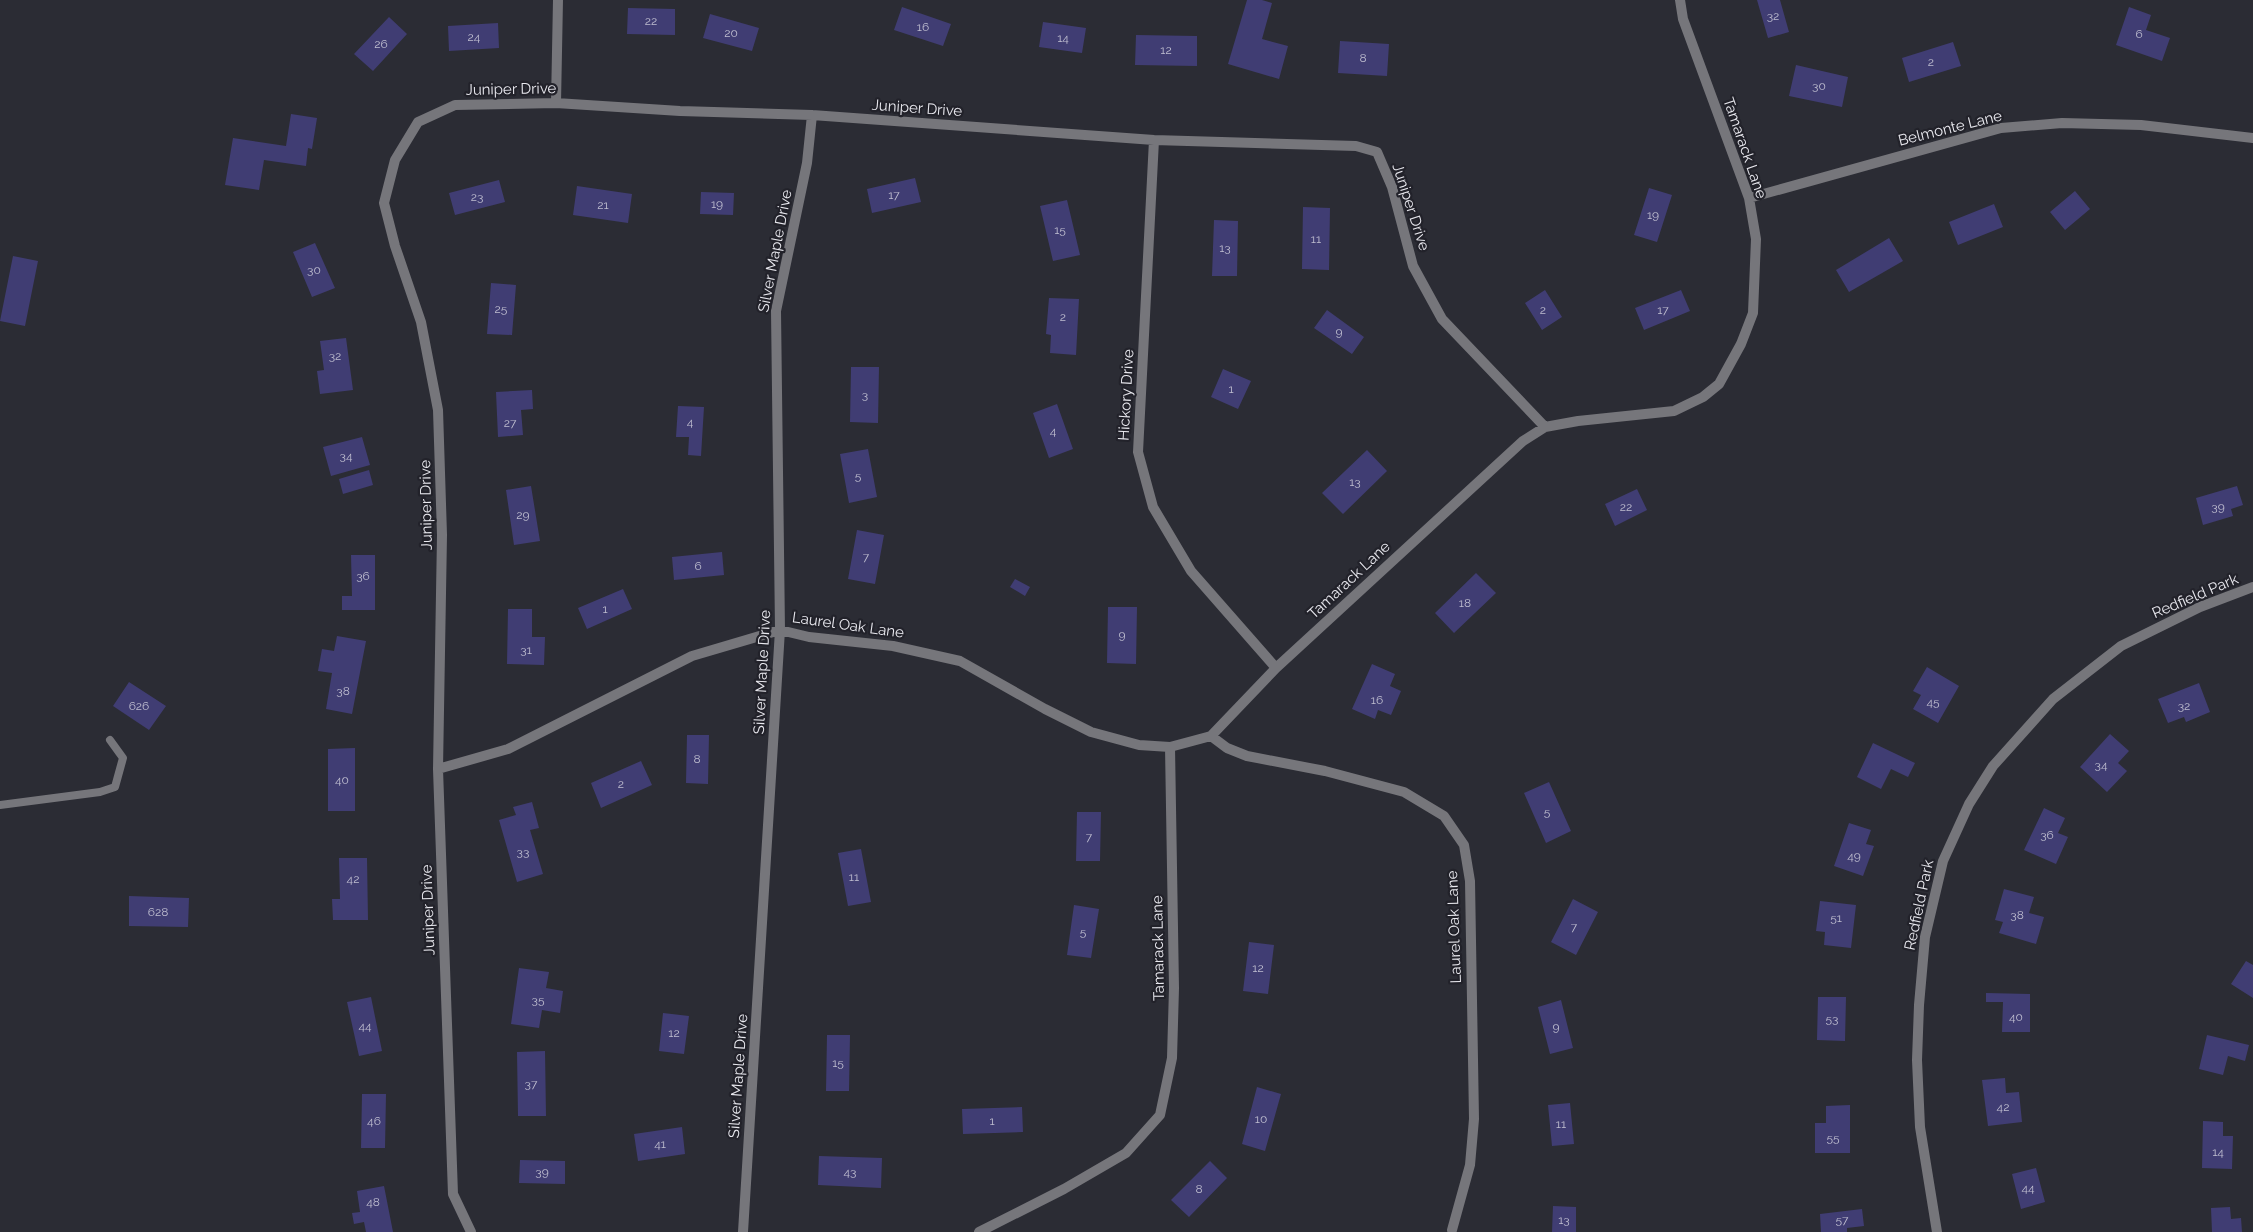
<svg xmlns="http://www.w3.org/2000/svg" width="2253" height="1232" font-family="Raleway,sans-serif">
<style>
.building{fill:#403d73}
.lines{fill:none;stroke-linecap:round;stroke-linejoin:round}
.service{stroke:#76767b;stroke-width:8}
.minor{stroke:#76767b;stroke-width:10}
.labels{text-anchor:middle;stroke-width:4.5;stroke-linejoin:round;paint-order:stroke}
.number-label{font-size:12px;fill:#bfbed0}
.street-label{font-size:15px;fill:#e9e9ef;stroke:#22222a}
</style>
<rect width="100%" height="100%" fill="#2b2c34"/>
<path class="building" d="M1247 0H1262L1272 3 1262 39 1288 46 1279 79 1228 64Z
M1757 0H1780L1789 32 1768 38Z
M902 7 951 24 943 46 894 30Z
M2129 7 2151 15 2146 30 2170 38 2162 61 2116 45Z
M628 8 675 9V35L627 34Z
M710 14 759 28 752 51 703 38Z
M389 17 407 34 373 71 354 54Z
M1043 22 1086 28 1082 53 1039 47Z
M498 23 499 48 449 51 448 26Z
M1136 35 1197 36V66L1135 65Z
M1340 41 1389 44 1387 76 1338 73Z
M1953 42 1961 66 1909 82 1902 58Z
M1796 65 1848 77 1842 107 1789 96Z
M291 114 317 118 312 149 308 148 306 166 264 160 259 190 225 185 233 138 286 146Z
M915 178 921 202 872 213 867 189Z
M499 180 505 202 455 215 449 193Z
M577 186 632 194 628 223 573 215Z
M1649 188 1672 195 1657 242 1634 235Z
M2075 191 2090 209 2065 230 2050 212Z
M701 192 734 193 733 215 700 214Z
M1067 200 1080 255 1053 261 1040 206Z
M1994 204 2003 227 1958 245 1949 222Z
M1303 207 1330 208 1329 270 1302 269Z
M1214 220 1238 221 1237 276H1212Z
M1889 238 1903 261 1849 292 1836 270Z
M315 243 335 288 312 297 293 252Z
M13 256 38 261 25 326 0 321Z
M491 283 516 285 512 335 487 334Z
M1545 290 1562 317 1542 330 1525 303Z
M1681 290 1690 311 1644 330 1635 308Z
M1049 298 1079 299 1076 355 1050 353 1051 335 1046 334Z
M1327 310 1364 337 1352 354 1314 328Z
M346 338 353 390 320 394 317 371 324 370 320 341Z
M851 367H879L878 423 850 422Z
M1223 369 1251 381 1238 409 1211 397Z
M532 390 533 409 521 410 523 435 498 437 496 392Z
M1057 404 1073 449 1049 458 1033 413Z
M678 406 704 407 701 456 688 455 689 437H676Z
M362 437 370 465 331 476 323 447Z
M868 449 877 497 849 503 840 454Z
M1367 450 1387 471 1343 514 1322 493Z
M369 470 373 485 343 494 339 479Z
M531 486 540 541 514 545 506 490Z
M2237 486 2243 505 2231 509 2233 516 2203 525 2196 498Z
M1637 489 1647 510 1615 526 1605 504Z
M857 530 884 535 875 584 848 579Z
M722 552 724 575 674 580 672 557Z
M351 555H375V610H342V596H352Z
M1476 573 1496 593 1454 633 1435 613Z
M1015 579 1030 587 1025 596 1010 587Z
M623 589 632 609 587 629 578 608Z
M1108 607H1137L1136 664 1107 663Z
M508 609H532V637H545L544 665 507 664Z
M337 636 366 641 352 714 326 709 332 673 318 671 322 649 334 651Z
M1372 664 1395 674 1390 686 1401 691 1391 715 1378 710 1375 719 1352 709Z
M1927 667 1959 686 1938 723 1913 709 1921 695 1913 691Z
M129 682 166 706 149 730 113 706Z
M2199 683 2210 712 2186 722 2184 717 2168 723 2158 699Z
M2110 734 2129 751 2118 763 2127 771 2107 792 2080 767Z
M687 735H709L708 784 686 783Z
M1873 743 1915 763 1908 777 1891 769 1881 789 1857 777Z
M355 748V811H328V749Z
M641 761 652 785 601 808 591 783Z
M1549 782 1571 831 1546 843 1524 793Z
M532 802 539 828 530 830 543 874 517 882 499 820 516 815 513 807Z
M2044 808 2065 818 2058 833 2068 837 2056 864 2024 850Z
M1077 812H1101L1100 861H1076Z
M1849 823 1871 830 1866 844 1874 846 1863 876 1834 866Z
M861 849 871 902 848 906 838 853Z
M339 858H367L368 920H333L332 899H340Z
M2004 889 2034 897 2029 913 2044 917 2036 944 1999 933 2003 922 1995 920Z
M129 896 189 898 188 927 129 926Z
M1573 899 1598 912 1576 955 1551 942Z
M1820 901 1856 905 1851 948 1824 945 1825 932 1816 931Z
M1074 905 1099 909 1091 958 1067 955Z
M1249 942 1274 945 1268 994 1243 991Z
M2246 961 2253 965V998L2231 984Z
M519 968 549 972 546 988 563 991 560 1013 542 1010 539 1028 511 1024Z
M1986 993 2030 994V1032H2002L2003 1002H1986Z
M371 997 382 1051 359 1056 347 1002Z
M1818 997H1846L1845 1041 1817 1040Z
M1561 1000 1573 1048 1550 1054 1538 1007Z
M663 1013 689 1016 684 1054 659 1051Z
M827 1035H850L849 1091H826Z
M2207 1035 2249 1045 2245 1061 2228 1056 2223 1075 2199 1069Z
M545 1051 546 1116H518L517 1052Z
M2005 1078 2006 1093 2019 1092 2022 1122 1988 1126 1982 1080Z
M1257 1087 1281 1094 1265 1151 1242 1144Z
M362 1094H386L385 1148H361Z
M1570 1103 1574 1144 1552 1146 1548 1105Z
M1850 1105V1153H1815V1123H1826V1106Z
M1022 1107 1023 1132 963 1134 962 1109Z
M2203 1121 2223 1122V1136H2233L2232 1169 2202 1168Z
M682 1127 685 1154 638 1161 634 1134Z
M819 1156 882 1158 881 1188 818 1185Z
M520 1160 565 1161V1184L519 1183Z
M1210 1161 1227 1178 1189 1217 1171 1200Z
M2036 1168 2045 1202 2021 1209 2012 1174Z
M384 1186 393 1232H366L364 1222 354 1224 352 1213 360 1212 357 1191Z
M1553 1206 1576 1207V1232H1552Z
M2230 1207 2231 1219 2241 1218 2242 1232H2212L2211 1208Z
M1862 1209 1864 1226 1847 1228V1232H1821L1820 1214Z"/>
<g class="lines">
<path class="service" d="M0 805 100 792 115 787 123 758 110 740"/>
<path class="minor" d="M556 103 558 0
M1154 140 1138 452 1153 507 1191 571 1276 668
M1749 198 2001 128 2062 123 2141 125 2253 138
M1211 736 1227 748 1247 756 1325 771 1404 792 1444 816 1464 845 1470 881 1474 1119 1470 1165 1452 1230
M438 769 508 749 692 656 780 630 809 637 893 646 960 661 1045 709 1091 732 1139 745 1170 747
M471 1232 453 1194 438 769 442 535 438 410 421 322 395 246 384 203 395 160 418 122 455 105 556 103 680 111 812 115 1154 140 1356 146 1377 152 1392 187 1413 266 1442 319 1545 427
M743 1232 780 630 776 311 807 163 812 115
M979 1232 1064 1189 1126 1153 1160 1115 1172 1058 1174 988 1170 747 1211 736 1276 668 1523 441 1545 427 1578 421 1674 411 1703 397 1719 384 1741 344 1753 313 1756 239 1749 198 1683 19 1680 0
M1937 1232 1920 1127 1917 1060 1919 1005 1925 937 1943 861 1969 804 1993 766 2053 699 2121 646 2200 607 2253 587"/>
</g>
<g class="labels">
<g class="number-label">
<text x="1773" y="20">32</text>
<text x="651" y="25">22</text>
<text x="923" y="31">16</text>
<text x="731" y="37">20</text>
<text x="2139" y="38">6</text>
<text x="474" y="41">24</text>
<text x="1063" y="42">14</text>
<text x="381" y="48">26</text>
<text x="1166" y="54">12</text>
<text x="1363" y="62">8</text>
<text x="1931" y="66">2</text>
<text x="1819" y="90">30</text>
<text x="894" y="199">17</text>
<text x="477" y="201">23</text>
<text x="717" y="208">19</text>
<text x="603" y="209">21</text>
<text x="1653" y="219">19</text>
<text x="1060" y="234">15</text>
<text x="1316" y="243">11</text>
<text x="1225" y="252">13</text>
<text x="314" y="274">30</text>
<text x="501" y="313">25</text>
<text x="1543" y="314">2</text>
<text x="1663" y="314">17</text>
<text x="1063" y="321">2</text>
<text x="1339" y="336">9</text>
<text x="335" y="360">32</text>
<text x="1231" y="393">1</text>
<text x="865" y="399">3</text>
<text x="690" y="426">4</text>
<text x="510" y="427">27</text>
<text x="1053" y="435">4</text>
<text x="346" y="460">34</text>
<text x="858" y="480">5</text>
<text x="1355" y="486">13</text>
<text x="1626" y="511">22</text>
<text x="2218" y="511">39</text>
<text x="523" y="519">29</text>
<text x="866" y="561">7</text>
<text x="698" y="570">6</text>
<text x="363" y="580">36</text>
<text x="1465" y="607">18</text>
<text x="605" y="613">1</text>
<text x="1122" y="639">9</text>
<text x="526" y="654">31</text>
<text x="343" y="695">38</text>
<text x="1377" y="704">16</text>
<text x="1933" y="706">45</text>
<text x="139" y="710">626</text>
<text x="2184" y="710">32</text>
<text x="697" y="763">8</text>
<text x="2101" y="769">34</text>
<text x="342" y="784">40</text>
<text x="621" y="788">2</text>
<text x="1547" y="816">5</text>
<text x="2047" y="839">36</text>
<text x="1089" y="841">7</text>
<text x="523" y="856">33</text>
<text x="1854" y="860">49</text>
<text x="854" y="881">11</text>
<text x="353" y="883">42</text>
<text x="158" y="916">628</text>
<text x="2017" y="919">38</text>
<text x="1836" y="922">51</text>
<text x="1574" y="931">7</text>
<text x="1083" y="936">5</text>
<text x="1258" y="972">12</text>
<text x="538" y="1004">35</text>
<text x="2016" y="1021">40</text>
<text x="1832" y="1023">53</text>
<text x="365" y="1030">44</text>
<text x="1556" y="1031">9</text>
<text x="674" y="1037">12</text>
<text x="838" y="1067">15</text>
<text x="531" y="1088">37</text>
<text x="2003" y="1111">42</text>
<text x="1261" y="1123">10</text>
<text x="374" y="1125">46</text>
<text x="992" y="1125">1</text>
<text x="1561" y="1128">11</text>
<text x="1833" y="1142">55</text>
<text x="660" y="1148">41</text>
<text x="2218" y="1156">14</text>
<text x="542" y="1176">39</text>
<text x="850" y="1176">43</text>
<text x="2028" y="1192">44</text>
<text x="1199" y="1193">8</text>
<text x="373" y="1206">48</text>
<text x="1564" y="1224">13</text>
<text x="1842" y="1224">57</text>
</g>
<g class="street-label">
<text transform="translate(511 89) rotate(-1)" y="5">Juniper Drive</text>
<text transform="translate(917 108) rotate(4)" y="5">Juniper Drive</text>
<text transform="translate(1950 128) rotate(-14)" y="5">Belmonte Lane</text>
<text transform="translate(1745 148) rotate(71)" y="5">Tamarack Lane</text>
<text transform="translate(1411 207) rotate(72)" y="5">Juniper Drive</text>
<text transform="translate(775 251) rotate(-79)" y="5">Silver Maple Drive</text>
<text transform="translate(1126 395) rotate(-87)" y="5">Hickory Drive</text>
<text transform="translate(426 505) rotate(-91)" y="5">Juniper Drive</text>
<text transform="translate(1349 580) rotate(-43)" y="5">Tamarack Lane</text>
<text transform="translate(2195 596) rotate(-23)" y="5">Redfield Park</text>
<text transform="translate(848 625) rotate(8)" y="5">Laurel Oak Lane</text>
<text transform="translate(762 672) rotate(-87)" y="5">Silver Maple Drive</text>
<text transform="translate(1919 905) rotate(-78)" y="5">Redfield Park</text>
<text transform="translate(428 910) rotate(-92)" y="5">Juniper Drive</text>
<text transform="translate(1454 927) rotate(-92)" y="5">Laurel Oak Lane</text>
<text transform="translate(1158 948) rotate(-91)" y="5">Tamarack Lane</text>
<text transform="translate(738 1076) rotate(-86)" y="5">Silver Maple Drive</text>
</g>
</g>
</svg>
